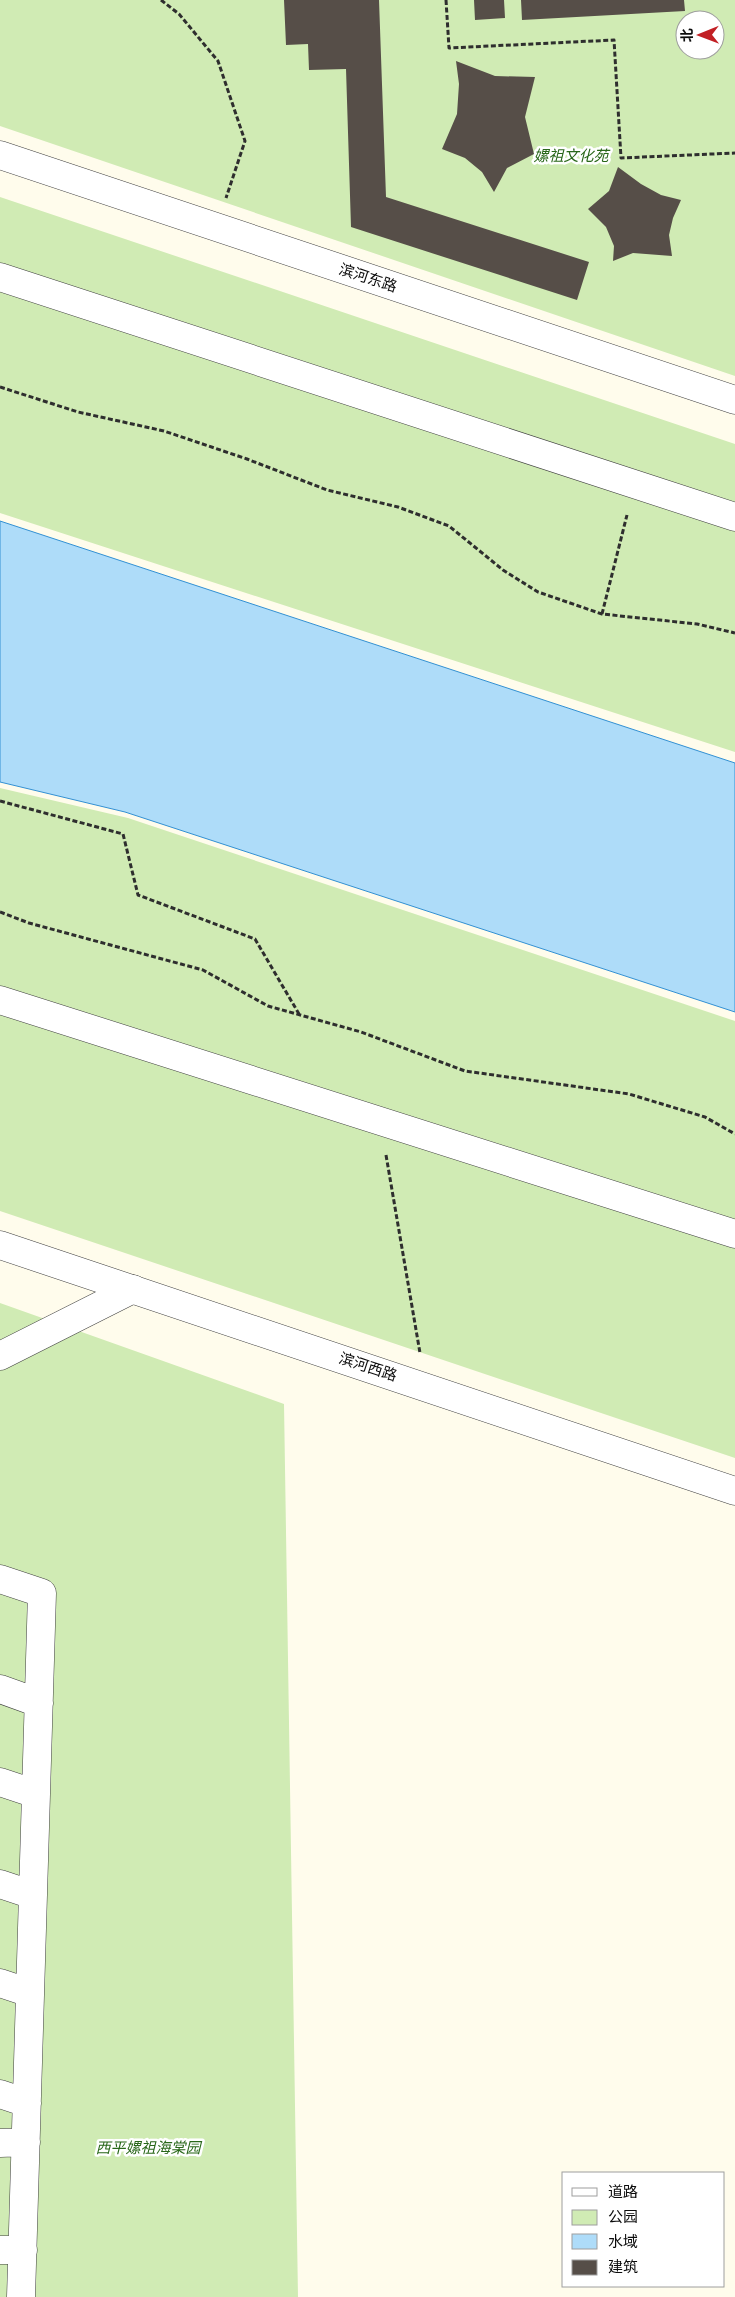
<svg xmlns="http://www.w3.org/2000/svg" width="735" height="2297" font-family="'Zilla Slab','Noto Sans SC',serif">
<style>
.green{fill:#d0ebb4;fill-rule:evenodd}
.water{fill:#aedcf9;stroke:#3290d3}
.building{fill:#564e48}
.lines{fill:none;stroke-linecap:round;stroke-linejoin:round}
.minor-casing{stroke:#3f3f3f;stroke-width:29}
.tertiary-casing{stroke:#3f3f3f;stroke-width:29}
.path{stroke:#2e2e2e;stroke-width:3;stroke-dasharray:5 2.5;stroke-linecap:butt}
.minor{stroke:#fff;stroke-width:28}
.tertiary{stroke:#fff;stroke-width:28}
.labels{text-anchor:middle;stroke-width:5;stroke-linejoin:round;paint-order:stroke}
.park-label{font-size:15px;font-style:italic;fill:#29671a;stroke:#fff}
.street-label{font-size:15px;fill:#0c0c0c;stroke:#fff}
</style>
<rect width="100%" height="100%" fill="#fffcec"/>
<path class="green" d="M0 0H735V376L0 126ZM685 20H715V50H685Z
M0 197 735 444V752L0 513Z
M0 788 128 818 735 1021V1458L0 1211Z
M0 1303 284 1404 298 2297H0Z"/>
<path class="water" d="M0 521 735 763V1012L125 812 0 782Z"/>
<path class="building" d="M284 0H379L386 197 589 262 577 300 351 227 346 69 309 70 308 44 286 45Z
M474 0H504L505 18 475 20Z
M521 0H684L685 11 522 20Z
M456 61 495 76 535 77 525 117 534 154 507 168 494 192 482 172 465 158 442 149 457 114 459 84Z
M618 167 641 184 661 195 681 200 673 218 669 235 672 256 633 253 613 261 614 246 606 227 588 209 609 191Z"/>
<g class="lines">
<g class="minor-casing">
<path id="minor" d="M0 277 735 517
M0 1000 735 1234
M0 1356 133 1289
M0 1579 42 1593 21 2297
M0 1689 39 1703
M0 1782 36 1794
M0 1884 33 1895
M0 1983 30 1993
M0 2094 27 2103
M0 2143 26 2142
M0 2250H23"/>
</g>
<g class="tertiary-casing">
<path id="tertiary" d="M0 155 735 400
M0 1245 735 1491"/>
</g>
<path class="path" d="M161 0 179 14 218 61 245 141 226 198
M446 0 449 48 614 40 621 158 735 153
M0 387 78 412 164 431 247 459 327 490 398 507 449 526 503 570 538 592 602 614 697 624 735 633
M602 614 627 515
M0 801 123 834 138 895 255 939 299 1014
M0 912 29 923 203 970 268 1006 361 1032 465 1071 629 1094 705 1117 735 1134
M386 1155 420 1353"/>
<use href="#minor" class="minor"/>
<use href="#tertiary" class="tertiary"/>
</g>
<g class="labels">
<g class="park-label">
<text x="571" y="161">嫘祖文化苑</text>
<text x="148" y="2153">西平嫘祖海棠园</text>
</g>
<g class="street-label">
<text transform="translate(368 278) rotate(18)" y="5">滨河东路</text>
<text transform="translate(368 1367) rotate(18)" y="5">滨河西路</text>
</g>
</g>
<rect x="562" y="2172" width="162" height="115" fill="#ffffff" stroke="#9e9e9e"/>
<rect x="572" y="2188" width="25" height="8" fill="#ffffff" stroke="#9e9e9e"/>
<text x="608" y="2197" font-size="15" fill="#0c0c0c">道路</text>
<rect x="572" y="2210" width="25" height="15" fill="#d0ebb4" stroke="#9e9e9e"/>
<text x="608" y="2222" font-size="15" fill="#0c0c0c">公园</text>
<rect x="572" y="2234" width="25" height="15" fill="#aedcf9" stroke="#9e9e9e"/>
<text x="608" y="2247" font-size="15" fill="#0c0c0c">水域</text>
<rect x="572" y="2260" width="25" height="15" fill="#564e48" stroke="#9e9e9e"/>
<text x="608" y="2272" font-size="15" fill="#0c0c0c">建筑</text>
<g transform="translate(700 35) rotate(269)"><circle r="24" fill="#ffffff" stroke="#9e9e9e"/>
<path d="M0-4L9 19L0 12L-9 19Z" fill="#c21f24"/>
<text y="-8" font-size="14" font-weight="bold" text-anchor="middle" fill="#0c0c0c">北</text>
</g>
</svg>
